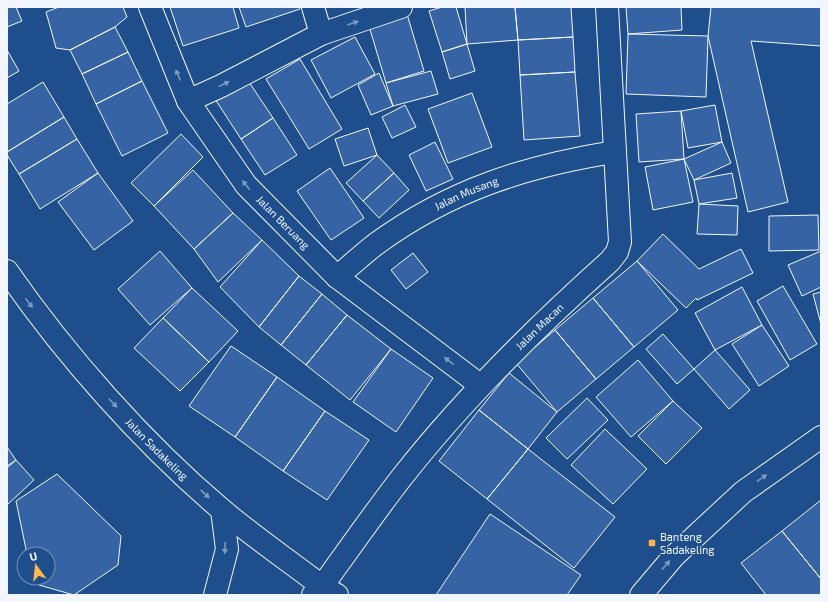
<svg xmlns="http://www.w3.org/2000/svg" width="828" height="602" font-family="'Exo 2',sans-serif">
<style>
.building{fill:#3563a3;stroke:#f2f6ff}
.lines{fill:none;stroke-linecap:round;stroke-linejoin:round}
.minor-casing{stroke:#f2f6ff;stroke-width:24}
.tertiary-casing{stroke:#f2f6ff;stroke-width:24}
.secondary-casing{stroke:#f2f6ff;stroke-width:24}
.minor{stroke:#1f4e8c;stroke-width:22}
.tertiary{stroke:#1f4e8c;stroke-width:22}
.secondary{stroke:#1f4e8c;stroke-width:22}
.oneway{fill:#7e9ac0}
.poi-dot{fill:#ffb74d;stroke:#1f4e8c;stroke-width:1.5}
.labels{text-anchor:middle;stroke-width:3;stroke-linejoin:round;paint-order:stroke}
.street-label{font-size:11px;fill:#f2f6ff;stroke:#1f4e8c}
.poi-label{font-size:11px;fill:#f2f6ff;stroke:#1f4e8c;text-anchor:start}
</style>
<rect width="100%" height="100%" fill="#1f4e8c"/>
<path class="building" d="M7 7H16L22 21 7 27Z
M59 7H123L127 17 115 27 70 50 56 48 46 12Z
M170 7H233L239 28 183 46Z
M239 7H299L300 9 246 27Z
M442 7H456L467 44 442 52 429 11Z
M465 7H515L518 40 467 44Z
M515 7H571L573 37 518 40Z
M626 7H681L682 30 628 34Z
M711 7H821V46L751 41 788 202 748 212 708 36Z
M407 14 424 71 386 83 369 26Z
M115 27 128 52 82 74 70 50Z
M628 34 708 36 706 97 626 94Z
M355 37 375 74 331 98 311 60Z
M573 37 575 72 520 75 518 40Z
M467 44 475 71 450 79 442 52Z
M7 50 19 71 7 78Z
M128 52 142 81 96 104 82 74Z
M300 59 342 129 309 149 266 79Z
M431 71 438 94 393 106 386 83Z
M575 72 580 136 524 140 520 75Z
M379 73 393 106 371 115 358 85Z
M247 79 273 118 241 139 215 99Z
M142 81 168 133 122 156 96 104Z
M43 82 64 117 7 152V104Z
M472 93 492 147 448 163 428 109Z
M405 105 416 127 392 138 382 117Z
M715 105 722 142 688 148 681 111Z
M681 111 684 159 639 162 636 114Z
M64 117 77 139 19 174 7 155V152Z
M273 118 297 155 265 175 241 139Z
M368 128 377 155 344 166 335 139Z
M181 134 203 157 154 206 131 183Z
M77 139 98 173 40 209 19 174Z
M435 142 453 179 426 191 409 155Z
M722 142 731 163 694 180 684 159Z
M377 155 394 173 363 201 346 183Z
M684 159 693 202 653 210 645 167Z
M330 168 364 218 331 240 297 191Z
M193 170 233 213 194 249 154 206Z
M98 173 133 221 94 250 58 202Z
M394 173 409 190 379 218 363 201Z
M732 173 737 198 699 204 694 180Z
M699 204 738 206 737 235 697 234Z
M233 213 262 240 218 282 194 249Z
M818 215 819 250 769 251V216Z
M663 234 699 269 741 249 753 273 697 300 696 298 686 308 637 261Z
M262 240 299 276 259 327 220 287Z
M160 251 192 288 150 325 118 289Z
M821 251V287L802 296 788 265Z
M413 253 428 272 406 289 391 270Z
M637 261 678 310 634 347 593 298Z
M299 276 322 294 281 345 259 327Z
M783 286 817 344 790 360 757 301Z
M742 287 762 325 715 350 695 313Z
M192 288 238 331 209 362 163 318Z
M821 292V324L813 294Z
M322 294 347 315 306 365 281 345Z
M593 298 634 347 596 379 555 330Z
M347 315 391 349 350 400 306 365Z
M163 318 209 362 180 391 134 348Z
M762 325 789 366 759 386 732 344Z
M555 330 596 379 557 412 516 363Z
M663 334 694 369 677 384 646 349Z
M231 346 277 377 235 437 189 406Z
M391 349 433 378 396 432 353 402Z
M715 350 750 390 729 409 694 369Z
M638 360 673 401 631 437 596 397Z
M509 373 557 412 528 449 479 410Z
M277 377 325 411 283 471 235 437Z
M587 398 608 420 567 459 546 438Z
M673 401 702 428 666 464 638 436Z
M479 410 528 449 487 499 439 461Z
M325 411 369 440 327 500 283 471Z
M605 429 647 469 613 504 571 465Z
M7 447 16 460 7 466Z
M528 449 615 517 574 568 487 499Z
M16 460 34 480 7 505V468Z
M57 474 121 536 118 565 74 595 39 585 36 578H48V554H27L16 501Z
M821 500V579L782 531Z
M490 514 581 575 567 595H436Z
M782 531 821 579V595H766L741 563Z"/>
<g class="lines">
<g class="minor-casing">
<g id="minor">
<path id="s1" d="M150 7 188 101 246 185 337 277 480 385"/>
<path d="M313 7 321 34"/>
<path d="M188 101 221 86 321 34 401 7"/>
<path id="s2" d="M337 277C350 266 363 254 376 244 450 190 526 166 614 152"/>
<path id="s3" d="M313 595C325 585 331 573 341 560 361 532 381 504 402 477 464 398 535 328 610 261L617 252 620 242 607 7"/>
</g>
</g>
<g class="tertiary-casing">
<g id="tertiary">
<path id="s4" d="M7 271C66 356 143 443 222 510 254 537 289 561 323 587L337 595"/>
</g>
</g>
<g class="secondary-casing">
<path id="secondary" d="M215 595 227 549 222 510
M641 595 674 556 743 492 821 437"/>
</g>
<use href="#minor" class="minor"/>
<use href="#tertiary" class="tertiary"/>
<use href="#secondary" class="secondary"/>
</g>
<defs><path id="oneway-solid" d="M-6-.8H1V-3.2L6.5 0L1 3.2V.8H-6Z"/></defs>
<g class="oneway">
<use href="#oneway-solid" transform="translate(353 23) rotate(-19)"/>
<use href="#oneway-solid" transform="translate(178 75) rotate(-112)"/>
<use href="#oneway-solid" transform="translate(224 84) rotate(-26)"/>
<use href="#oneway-solid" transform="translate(246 185) rotate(-129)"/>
<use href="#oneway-solid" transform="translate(29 303) rotate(53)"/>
<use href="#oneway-solid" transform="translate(449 361) rotate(-143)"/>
<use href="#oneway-solid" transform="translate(113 403) rotate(46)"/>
<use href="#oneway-solid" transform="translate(762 478) rotate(-35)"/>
<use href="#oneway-solid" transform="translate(205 494) rotate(43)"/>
<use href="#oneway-solid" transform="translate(225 548) rotate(93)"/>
<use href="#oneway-solid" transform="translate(666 565) rotate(-50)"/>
</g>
<rect class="poi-dot" x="648" y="539" width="8" height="8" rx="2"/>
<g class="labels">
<g class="street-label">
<text dy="4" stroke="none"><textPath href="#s2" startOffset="155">Jalan Musang</textPath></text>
<text dy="4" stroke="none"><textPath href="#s1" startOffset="256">Jalan Beruang</textPath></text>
<text dy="4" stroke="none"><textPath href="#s3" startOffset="352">Jalan Macan</textPath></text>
<text dy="4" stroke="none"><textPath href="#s4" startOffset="233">Jalan Sadakeling</textPath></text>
</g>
<g class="poi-label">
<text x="660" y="541">Banteng<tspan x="660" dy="13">Sadakeling</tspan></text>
</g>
</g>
<rect width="828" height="602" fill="none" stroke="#f2f6ff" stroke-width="16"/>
<g transform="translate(36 566) rotate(345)"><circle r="19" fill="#1f4e8c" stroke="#7391ba"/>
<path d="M0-3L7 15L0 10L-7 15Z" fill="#ffb74d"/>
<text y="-6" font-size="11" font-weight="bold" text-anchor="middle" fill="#f2f6ff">U</text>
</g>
</svg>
